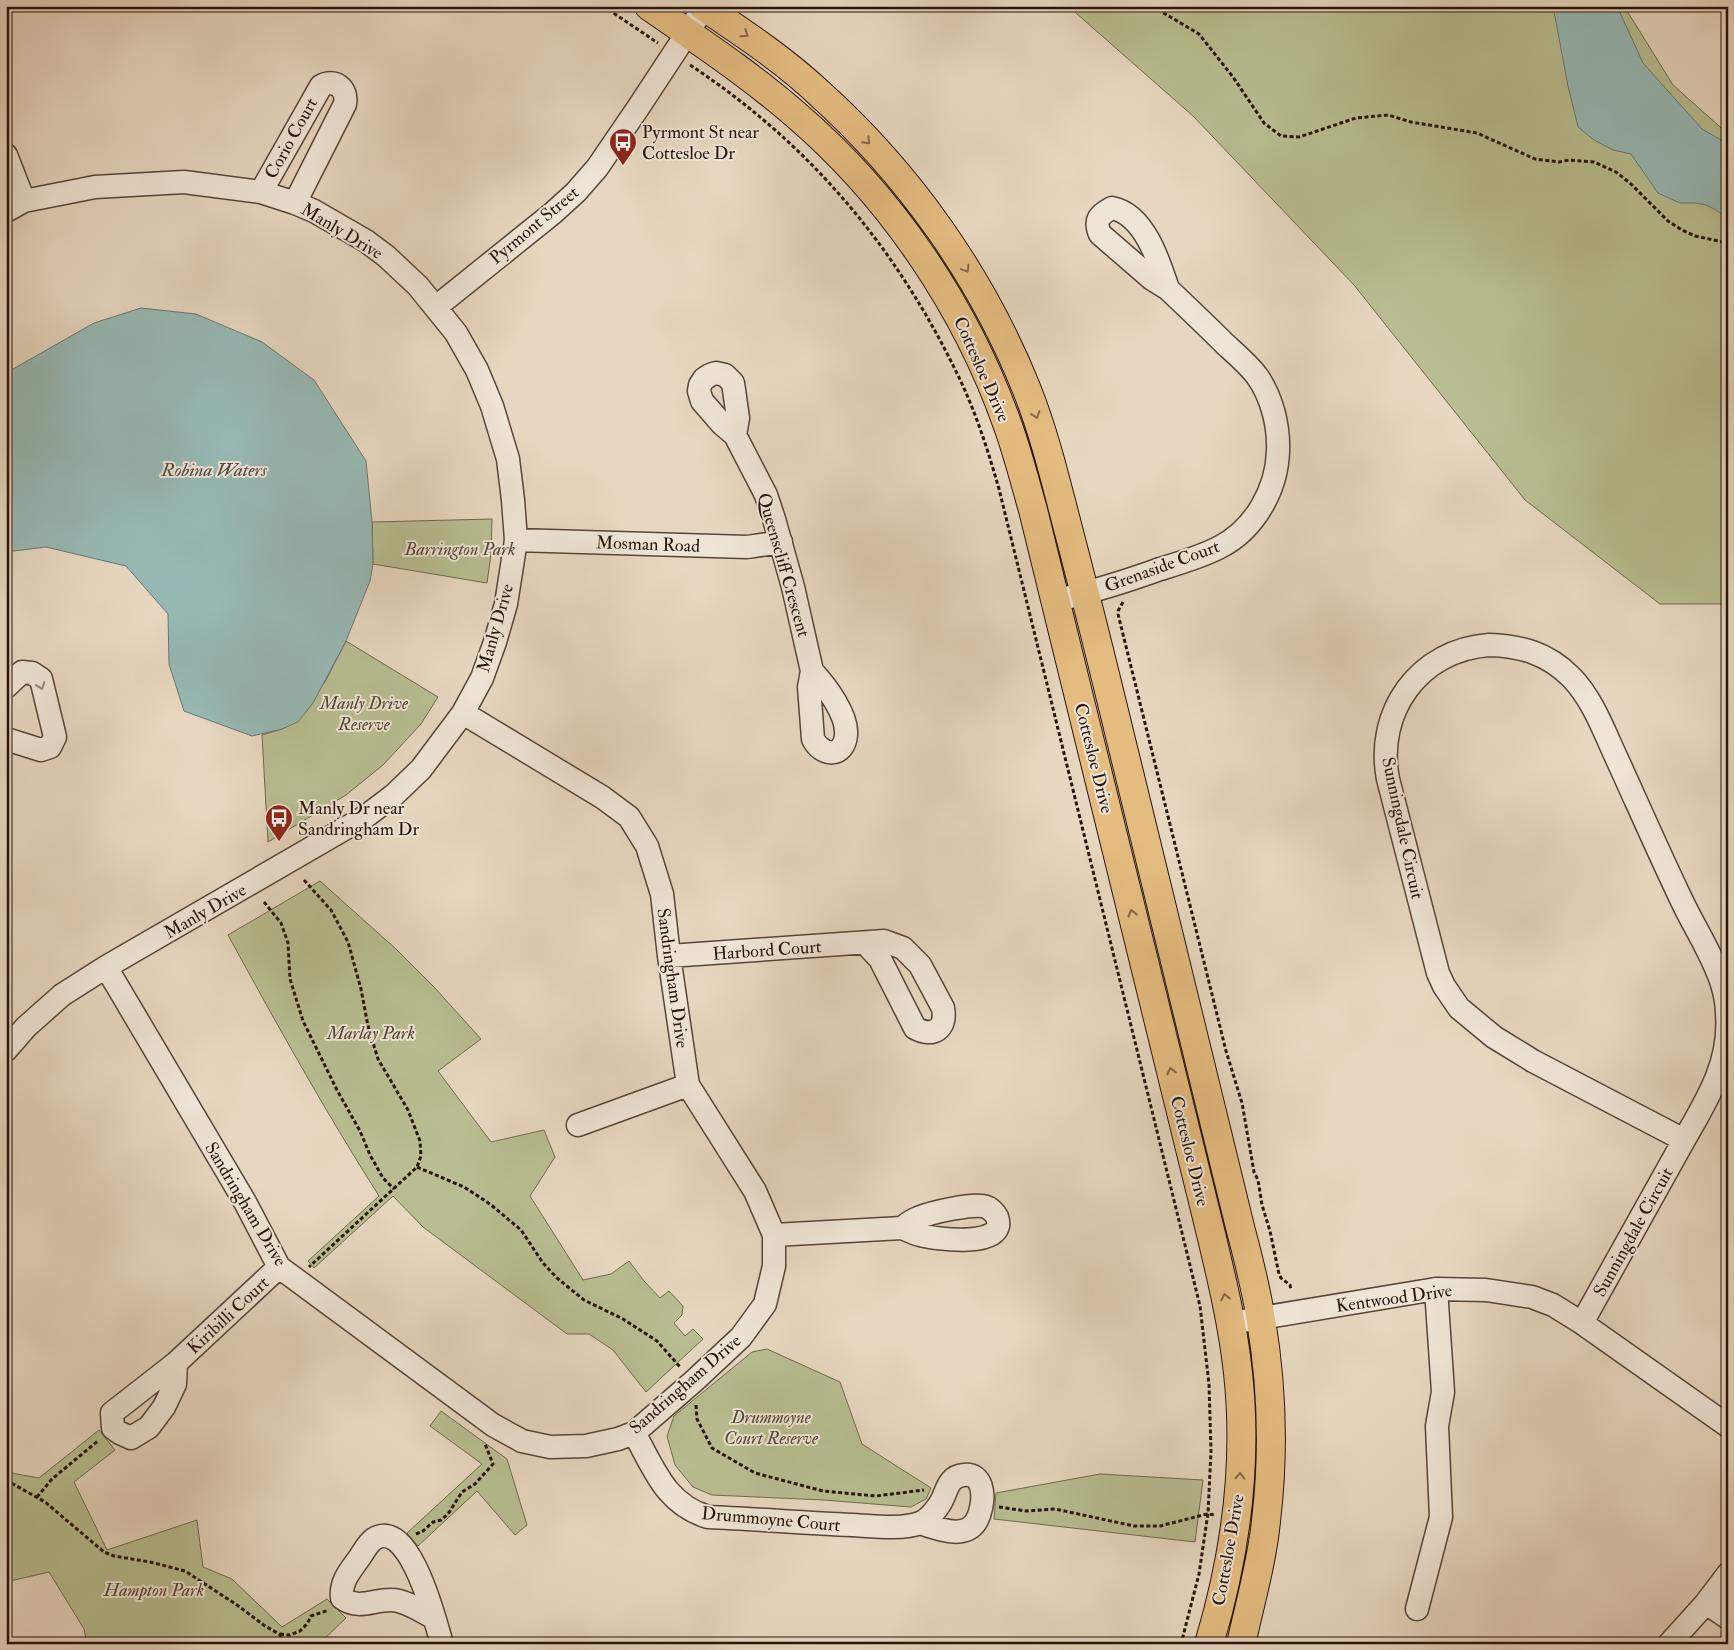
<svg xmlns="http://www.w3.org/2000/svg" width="1734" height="1650" font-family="'IM FELL Double Pica',serif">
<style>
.green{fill:#b8be91;stroke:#70694e}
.water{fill:#97b9b5;stroke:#6b7771}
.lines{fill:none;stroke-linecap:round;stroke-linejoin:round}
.minor-casing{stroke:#584539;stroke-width:25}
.major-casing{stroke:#28140c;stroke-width:30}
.path{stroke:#28140c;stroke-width:3;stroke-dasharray:4 2.5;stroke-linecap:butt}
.minor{stroke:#efe5d6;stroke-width:22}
.major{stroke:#e4bc80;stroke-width:28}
.oneway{stroke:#866846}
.oneway2{stroke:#95877b}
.labels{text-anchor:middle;stroke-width:4;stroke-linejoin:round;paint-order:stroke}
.poi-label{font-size:18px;fill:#28140c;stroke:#efe5d6;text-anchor:start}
.street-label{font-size:18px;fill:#28140c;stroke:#efe5d6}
.park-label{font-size:18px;font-style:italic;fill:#534734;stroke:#efe5d6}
.water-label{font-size:19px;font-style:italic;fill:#4f4e47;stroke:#efe5d6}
</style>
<rect width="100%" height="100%" fill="#e7d7c0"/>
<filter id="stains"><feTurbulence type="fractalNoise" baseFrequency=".004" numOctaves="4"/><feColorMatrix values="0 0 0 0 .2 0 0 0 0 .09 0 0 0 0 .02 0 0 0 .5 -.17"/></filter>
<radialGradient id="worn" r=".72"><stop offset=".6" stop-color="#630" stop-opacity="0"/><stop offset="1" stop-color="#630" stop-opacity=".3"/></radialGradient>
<path class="green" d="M1068 6H1624L1673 85 1728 134V604H1660L1525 500 1354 285 1193 116Z
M492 519 491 554 487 583 373 564 372 522Z
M346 641 438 697 421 724 383 765 346 795 268 842 262 735 282 729 325 682Z
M320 881 396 949 434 987 481 1039 438 1071 491 1142 544 1130 555 1157 530 1196 583 1280 611 1274 629 1261 644 1281 660 1298 669 1291 683 1306 682 1315 674 1323 685 1336 693 1329 703 1339 646 1392 613 1350 589 1334H567L423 1227 393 1196 314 1268 308 1261 379 1196C325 1111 276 1023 228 935Z
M767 1349 840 1382 862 1444 931 1488 926 1499 911 1507 824 1500 712 1495 693 1487 675 1465 667 1436 674 1416 752 1352Z
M441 1411 507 1459 527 1525 515 1535 477 1491 418 1546 407 1533 482 1464 430 1426Z
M99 1430 115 1450 74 1482 107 1550 197 1520 203 1567 232 1579 282 1627 327 1599 346 1618 319 1644H87L84 1629 49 1572 6 1582V1472L39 1478Z
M1100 1474 1203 1480 1195 1542 994 1519 996 1493Z"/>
<path class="water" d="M1553 6H1617L1643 63 1702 129 1728 144V219L1716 210 1706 205 1696 203H1680L1658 193 1631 154 1613 150 1594 140 1578 127 1568 86Z
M141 308 196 314 262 342 314 380 366 461 372 522 373 564 370 581 346 641 313 703 298 722 282 729 252 736 184 711 169 664 168 614 126 566 46 547 6 552V373L94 323Z"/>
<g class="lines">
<g class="minor-casing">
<path id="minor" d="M6 155 24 201
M261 192 321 86C334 78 348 88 345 104L295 203
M1112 208C1144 214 1159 261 1168 289L1152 279 1100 234C1094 220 1099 215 1112 208Z
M6 211 24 201 95 187 184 182 261 192 295 203 314 211 366 241 386 256 418 286 456 333 477 370 492 406 508 459 513 500 516 540 506 604 495 642 482 678 463 713 421 769 394 795 365 817 106 967 62 995 26 1027 6 1050
M436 307 553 213 576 192 597 168 638 108 705 6
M735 435 738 418 733 383 725 375 716 373 710 375 704 379 700 385 699 391 702 401 722 424 735 435 766 495 774 519 793 587 812 671 809 687 813 739C822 757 844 758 846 735 848 715 826 686 812 671
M516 540 747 547 781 542
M1055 601C1090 592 1125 582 1160 569 1180 563 1201 557 1220 547 1255 529 1277 489 1278 451 1279 426 1272 397 1257 376 1248 364 1236 354 1225 344 1206 325 1187 307 1168 289
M1489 645C1521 646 1547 653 1571 677 1592 698 1604 731 1617 759 1638 805 1659 853 1681 899 1694 927 1713 955 1722 984 1725 994 1727 1004 1727 1014 1731 1062 1707 1100 1684 1140L1533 1061 1494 1037 1459 1008 1444 986 1438 973 1388 779C1375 712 1419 650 1489 645Z
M6 687 22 672 32 673 41 679 55 737 50 747 41 750 6 739
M669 956 884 941 903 948 920 965 943 1008C947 1029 933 1038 915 1028L880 959 866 944
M106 967 245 1202 279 1267 493 1425 522 1441 550 1447 586 1446 618 1439 634 1433 694 1381 741 1337 765 1304 774 1266V1235L755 1191 688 1085 669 956 662 894 647 846 629 817 602 797 463 713
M578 1125 688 1085
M774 1235 902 1228C907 1224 912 1220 918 1218 929 1213 975 1202 986 1207 990 1208 995 1213 997 1217 1009 1249 934 1239 920 1235 914 1234 908 1230 902 1228
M1231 1323 1436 1289 1486 1290 1532 1297 1553 1305 1582 1323 1728 1426
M1582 1323 1684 1140
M176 1363 112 1413 113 1428 120 1433 131 1438 149 1427 164 1407 175 1384 176 1363 279 1267
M634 1433C654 1468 665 1504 708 1517 756 1519 804 1523 852 1525 871 1526 902 1530 920 1523 928 1520 937 1509 941 1502 947 1491 948 1476 964 1475 983 1473 984 1495 981 1508 974 1543 944 1531 920 1523
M1706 1603 1728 1618
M1417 1609 1441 1517 1437 1426 1443 1392 1436 1289
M434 1618C421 1611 405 1600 391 1600 372 1600 358 1610 342 1598 340 1581 351 1570 360 1557 364 1551 368 1543 374 1539 410 1516 436 1624 442 1644
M1669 1644 1706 1603 1728 1574"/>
</g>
<g class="major-casing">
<path id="major" d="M649 6C699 41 749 74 795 114 891 196 966 307 1008 426 1018 454 1025 482 1033 510L1211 1234C1222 1280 1233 1326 1238 1373 1248 1464 1235 1557 1209 1644
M703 6C743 33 784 60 819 93 909 174 982 277 1027 390 1046 438 1057 487 1070 536 1088 605 1105 674 1122 744 1161 905 1201 1066 1240 1227 1248 1257 1256 1288 1261 1320 1272 1386 1274 1454 1266 1521 1262 1562 1250 1603 1241 1644"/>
</g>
<path class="path" d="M603 6 658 43
M1152 6 1199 34 1233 77 1264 123 1281 136 1299 137 1356 118 1388 115 1411 122 1477 133 1535 159 1559 162 1569 160 1594 162 1616 172 1631 184 1668 221 1682 230 1695 236 1728 243
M690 65C813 146 901 253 963 386 978 419 989 454 999 489L1200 1306 1209 1384 1211 1451 1208 1513 1199 1574 1181 1644
M1123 602 1118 611V614L1226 1051 1242 1103 1254 1172 1258 1180 1262 1205 1270 1231 1279 1274 1281 1278 1290 1285 1291 1290
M304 880 331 910 348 942 361 989 368 1026 378 1059 408 1110 420 1141 421 1156 417 1167 309 1267
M264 902 281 923 288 943 290 979 303 1021 337 1090 360 1131 370 1155 383 1178 394 1189
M417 1167 464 1187 490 1204 521 1230 543 1263 557 1278 584 1300 623 1319 657 1341 680 1367
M696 1405 697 1419 712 1448 755 1473 823 1491 876 1496 924 1490
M6 1480 45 1502 104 1552 114 1556 150 1562 185 1571 237 1605 265 1626 279 1634 288 1644
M37 1497 52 1479 99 1440
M999 1507 1026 1511 1055 1509 1134 1526H1160L1207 1514 1216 1515
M416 1534 423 1531 433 1522 441 1520 448 1514 462 1492 475 1484 493 1464 485 1444
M280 1634 290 1635 300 1631 307 1624 311 1616 329 1610"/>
<use href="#minor" class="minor"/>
<use href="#major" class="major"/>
</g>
<defs><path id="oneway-chevron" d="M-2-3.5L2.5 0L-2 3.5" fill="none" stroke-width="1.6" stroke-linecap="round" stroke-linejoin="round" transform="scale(1.25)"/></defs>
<g class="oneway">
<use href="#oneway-chevron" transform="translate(745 34) rotate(34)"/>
<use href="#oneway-chevron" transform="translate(867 141) rotate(46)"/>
<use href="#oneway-chevron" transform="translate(966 269) rotate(59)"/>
<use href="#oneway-chevron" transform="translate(1036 415) rotate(71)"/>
<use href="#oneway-chevron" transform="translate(1132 913) rotate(-104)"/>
<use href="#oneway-chevron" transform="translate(1171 1071) rotate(-104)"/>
<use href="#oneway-chevron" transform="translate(1225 1297) rotate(-102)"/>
<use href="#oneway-chevron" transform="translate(1240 1476) rotate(-87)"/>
</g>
<use class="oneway2" href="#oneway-chevron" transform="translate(41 686) rotate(71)"/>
<defs>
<g id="bus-pin" transform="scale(1.4375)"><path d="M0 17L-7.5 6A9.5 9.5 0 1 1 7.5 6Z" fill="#8f2418" stroke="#efe5d6"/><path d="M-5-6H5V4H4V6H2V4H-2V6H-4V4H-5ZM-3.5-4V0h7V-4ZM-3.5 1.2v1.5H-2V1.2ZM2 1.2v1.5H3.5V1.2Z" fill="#fff"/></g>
</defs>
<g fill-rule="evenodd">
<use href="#bus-pin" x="623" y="142"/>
<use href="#bus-pin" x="279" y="818"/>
</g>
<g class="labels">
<g class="poi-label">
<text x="642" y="138">Pyrmont St near<tspan x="642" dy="21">Cottesloe Dr</tspan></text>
<text x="298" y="814">Manly Dr near<tspan x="298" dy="21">Sandringham Dr</tspan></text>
</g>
<g class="street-label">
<text transform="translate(291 138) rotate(-61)" y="6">Corio Court</text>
<text transform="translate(534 225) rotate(-40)" y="6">Pyrmont Street</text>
<text transform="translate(342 231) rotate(31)" y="6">Manly Drive</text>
<text transform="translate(982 369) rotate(66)" y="6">Cottesloe Drive</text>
<text transform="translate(648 544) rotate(2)" y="6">Mosman Road</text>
<text transform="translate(784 565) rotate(74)" y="6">Queenscliff Crescent</text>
<text transform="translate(1162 566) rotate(-20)" y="6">Grenaside Court</text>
<text transform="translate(495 628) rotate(-74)" y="6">Manly Drive</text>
<text transform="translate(1094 758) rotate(76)" y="6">Cottesloe Drive</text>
<text transform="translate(1403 828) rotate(78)" y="6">Sunningdale Circuit</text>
<text transform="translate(205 911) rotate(-30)" y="6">Manly Drive</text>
<text transform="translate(767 950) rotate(-4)" y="6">Harbord Court</text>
<text transform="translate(673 978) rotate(82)" y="6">Sandringham Drive</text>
<text transform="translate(1190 1151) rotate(76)" y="6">Cottesloe Drive</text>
<text transform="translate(246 1204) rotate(59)" y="6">Sandringham Drive</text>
<text transform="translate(1633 1232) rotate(-61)" y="6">Sunningdale Circuit</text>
<text transform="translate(1394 1298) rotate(-8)" y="6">Kentwood Drive</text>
<text transform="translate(228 1315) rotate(-43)" y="6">Kiribilli Court</text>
<text transform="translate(685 1384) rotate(-41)" y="6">Sandringham Drive</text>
<text transform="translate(771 1519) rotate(5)" y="6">Drummoyne Court</text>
<text transform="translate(1228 1550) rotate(-80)" y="6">Cottesloe Drive</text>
</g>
<g class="park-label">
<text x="460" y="555">Barrington Park</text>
<text x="364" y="709">Manly Drive<tspan x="364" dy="21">Reserve</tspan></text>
<text x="371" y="1039">Marlay Park</text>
<text x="771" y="1423">Drummoyne<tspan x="771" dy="21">Court Reserve</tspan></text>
<text x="154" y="1596">Hampton Park</text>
</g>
<g class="water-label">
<text x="214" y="476">Robina Waters</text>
</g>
</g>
<rect width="1734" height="1650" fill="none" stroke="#e7d7c0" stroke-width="25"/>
<rect x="8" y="8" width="1719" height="1635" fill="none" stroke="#28140c" stroke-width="2.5"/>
<rect x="12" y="12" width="1709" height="1625" fill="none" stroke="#28140c"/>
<rect width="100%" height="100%" filter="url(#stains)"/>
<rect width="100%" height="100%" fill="url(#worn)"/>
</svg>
